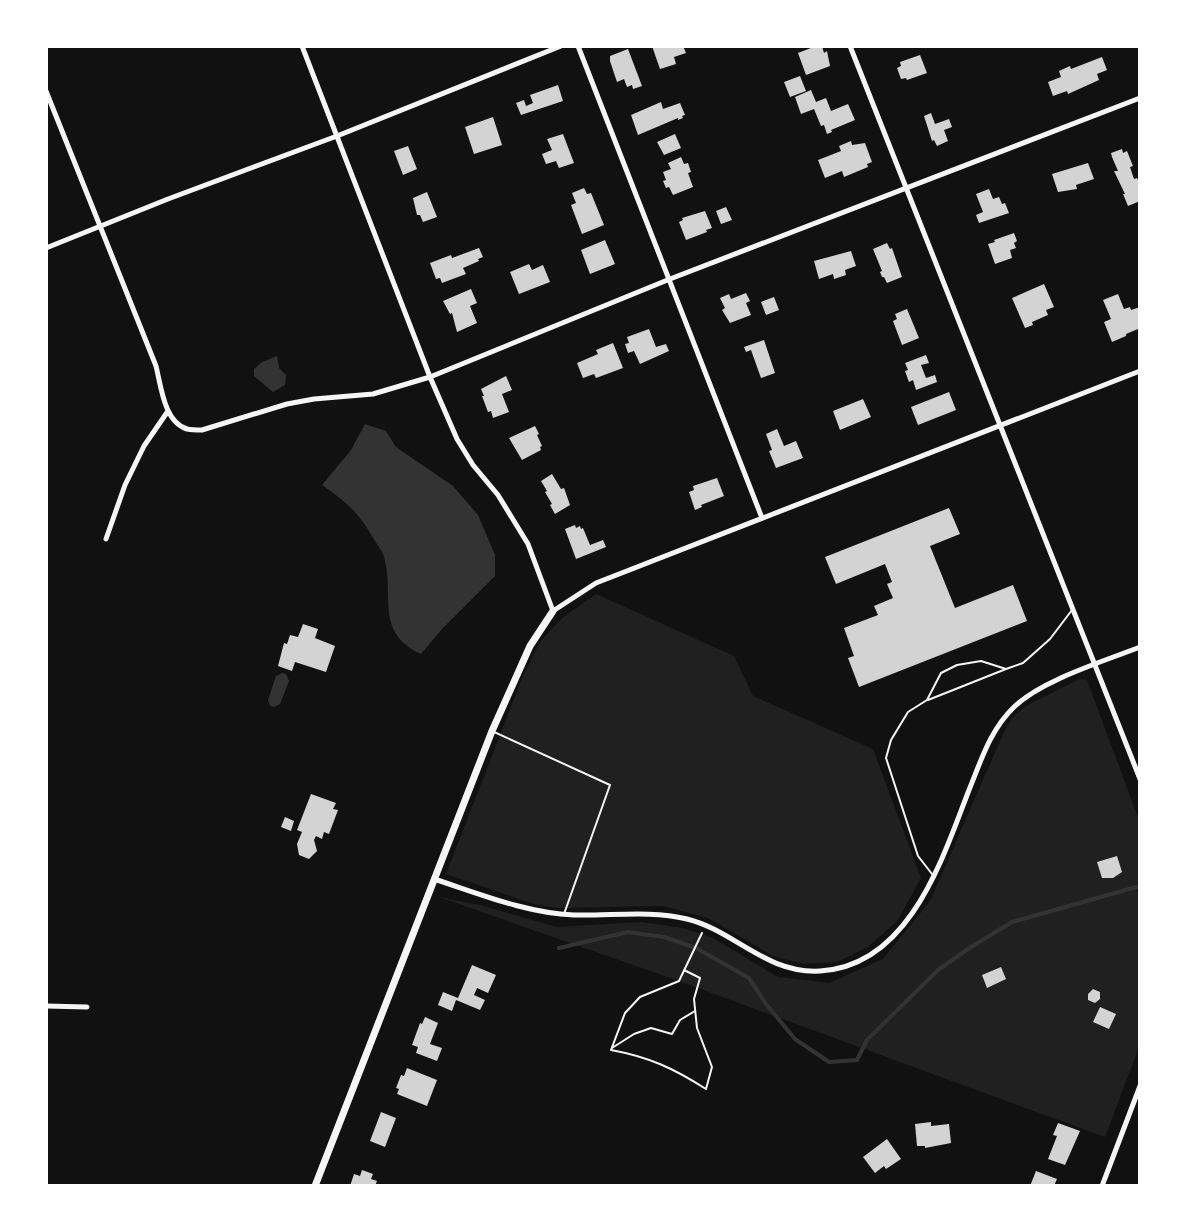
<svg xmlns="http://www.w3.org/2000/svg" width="1186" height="1232" font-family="Jost,sans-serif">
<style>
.green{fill:#202020}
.water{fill:#333}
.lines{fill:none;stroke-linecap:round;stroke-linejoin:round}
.stream{stroke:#333;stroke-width:4}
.building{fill:#d3d3d3}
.path{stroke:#f5f5f5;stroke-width:2}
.service{stroke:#f5f5f5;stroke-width:2}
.minor{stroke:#f5f5f5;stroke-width:5}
.tertiary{stroke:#f5f5f5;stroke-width:7}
</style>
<rect width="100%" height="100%" fill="#111"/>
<path class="green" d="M596 594 734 656 753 696 873 749 921 878 898 920 868 947 837 962 805 964 775 957 708 918 663 906 556 908 534 904 446 874 523 676 540 642 562 618Z
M1080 679 1087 680 1139 820V1047L1105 1137 679 981 439 897 480 905 557 927 641 922 683 928 713 938 778 977 829 983 883 959 930 901 1003 734 1012 718 1026 706Z"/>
<path class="water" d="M277 356 279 368 286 375 285 385 273 392 254 376V369L262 362Z
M365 424 386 431 396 447 453 486 478 515 495 555V576L442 629 421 654C374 632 395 596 384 557 383 552 378 546 375 541 359 513 349 504 322 485L351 450Z
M282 673 286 674 289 681 280 704 274 707 270 706 268 700 276 676Z"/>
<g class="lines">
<path class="stream" d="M559 948 628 932 664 937 696 948 749 978 766 1004 795 1039 829 1062 857 1060 867 1040 938 970 971 947 1012 922 1140 886"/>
</g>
<path class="building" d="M652 46H683L686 53 674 57 676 64 660 69Z
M816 46H822L824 53 827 51 830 66 806 75 798 53Z
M628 49 642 86 633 89 632 85 627 87 624 79 617 82 610 61V56Z
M920 55 927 73 907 80 906 78 901 79 897 68 901 66 900 62Z
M1102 57 1107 70 1097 74 1099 80 1068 94 1067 91 1053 96 1048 82 1061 77 1059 71 1070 66 1071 69Z
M800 76 806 91 790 97 784 82Z
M558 85 563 101 521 115 516 103 524 100 526 106 533 103 530 95Z
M811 90 816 102 826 98 831 111 848 104 855 120 831 130 832 132 827 134 824 125 821 126 814 109 801 114 795 97Z
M661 102 663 109 680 103 685 115 682 116 683 118 678 120V118L638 135 631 115Z
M931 113 935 124 949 119 952 127 944 130 948 141 937 146 934 140 932 141 924 116Z
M493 117 502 145 474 154 465 127Z
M563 134 574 163 559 168 556 161 546 164 542 154 552 150 547 139Z
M675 134 681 148 664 155 657 142Z
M851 141 852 145 865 143 872 162 867 164 868 167 844 177 842 171 825 178 818 160 841 151 839 146Z
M408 146 417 169 403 175 394 151Z
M1122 149 1123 153 1127 151 1133 166 1130 167 1134 179 1137 178 1140 184V201L1128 206 1123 194H1125L1114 171H1118L1112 157 1111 153Z
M681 157 684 164 688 163 691 172 688 173 693 187 673 195 669 187 666 188 663 181 666 180 663 172 671 169 668 163Z
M1088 163 1094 179 1076 185 1077 189 1058 192 1052 174Z
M584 188 587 194 591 193 604 225 582 234 571 205 576 203 572 193Z
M989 189 993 199 999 197 1002 204 1005 203 1009 213 979 223 976 215 983 212 976 194Z
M427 192 437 217 423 222 420 215H417L413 198Z
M726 207 732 220 721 224 716 211Z
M705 211 712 228 706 230 707 232 686 240 679 222 683 220 682 218Z
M1014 233 1017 241 1014 243 1016 248 1010 250 1012 258 995 264 988 244 995 242 994 240Z
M605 240 615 264 590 274 581 250Z
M887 243 890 249 892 248 902 277 887 283 884 277H882L880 272 882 271 873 249Z
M479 248 483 257 478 259 479 261 463 268 466 274 442 283 440 278 436 279 430 263 451 255 452 258Z
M851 251 856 266 845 270 846 275 834 279 833 274 819 279 814 261Z
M529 264 532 270 543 265 550 282 519 294 510 272Z
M1044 284 1054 307 1046 310 1048 315 1032 322 1033 325 1025 328 1012 298Z
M471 289 477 303 470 306 477 323 457 332 452 313 450 314 443 301Z
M746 293 750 301 746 303 751 315 730 323 722 310 725 308 720 298 729 294 731 299Z
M1118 294 1124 309 1130 307 1131 310 1140 307V326L1138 329 1126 334V336L1112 342 1104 322 1111 319 1103 300Z
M774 297 779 310 766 315 761 302Z
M907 309 919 338 902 345 893 321 897 319 895 314Z
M649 329 656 347 666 344 669 351 640 364 634 351 628 353 625 344 629 343 627 337Z
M764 340 775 373 761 378 751 350 746 352 744 347Z
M613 343 623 368 596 378 594 374 583 378 577 363 598 354 596 350Z
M926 355 929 363 921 365 926 378 935 375 937 382 916 390 913 380 909 382 905 371 908 370 905 363Z
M506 376 512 390 502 394 509 412 493 418 491 411 488 412 482 396H484L481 389Z
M949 392 956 410 918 425 911 407Z
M863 399 871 417 840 430 833 411Z
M535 426 539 434 537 435 542 446 540 447 541 450 522 460 509 438Z
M777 429 784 446 796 441 803 458 776 468 769 451 772 450 766 434Z
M552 474 561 489 564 488 570 505 555 514 550 505 552 504 545 492 547 491 541 481Z
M717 478 724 496 701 505 702 507 695 510 689 492 694 490 693 486Z
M949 508 960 534 930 546 955 608 1013 585 1027 621 859 687 848 658 854 656 844 628 878 615 874 606 893 598 887 584 892 582 885 564 836 584 825 557Z
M575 525 576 528 580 526 581 529 583 528 590 545 603 540 606 547 576 559 565 529Z
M303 624 318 629 315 638 335 646 326 672 295 662 292 671 278 666 284 643 287 644 290 635 298 637Z
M311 794 336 803 333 809 338 810 329 834 324 832 322 839 316 836 314 840 317 851 309 859 299 855 297 844 302 832 297 830Z
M285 817 294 821 291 831 281 827Z
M1117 856 1122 872 1113 878H1102L1097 862Z
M472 965 496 975 488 993 477 988 474 995 485 1000 480 1010 456 1000 452 1011 438 1005 443 992 458 998Z
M1001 967 1006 979 987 988 982 975Z
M1093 989 1100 992V999L1095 1003 1088 1000V994Z
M1100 1007 1116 1014 1109 1029 1093 1022Z
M425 1017 438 1023 430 1044 442 1048 437 1061 416 1053 418 1047 412 1045 420 1023 422 1024Z
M407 1068 437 1080 427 1106 397 1094 399 1089 396 1088 401 1075 404 1076Z
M381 1112 396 1118 385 1147 370 1141Z
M931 1122V1126L949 1124 951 1143 925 1148V1146H917L915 1124Z
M1058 1123 1080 1131 1065 1165 1048 1159 1057 1136 1053 1135Z
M887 1139 901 1159 886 1169 884 1166 875 1173 863 1157Z
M362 1170 373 1174 371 1179 377 1181 375 1186H350L354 1174 360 1176Z
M1036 1171 1057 1179 1054 1186H1030Z"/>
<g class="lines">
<path class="path" d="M684 970 700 978 694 999 697 1028 712 1067 706 1089C673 1068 649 1057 611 1050L625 1013 640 997 679 981 702 933
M612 1048 634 1034 651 1028 672 1034 680 1020 695 1011"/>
<path class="service" d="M928 700 1006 669
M492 731 610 785 564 914
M932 874 918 856 886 758 891 740 908 712 927 700 941 673 957 665 981 661 1006 669 1023 663 1050 639 1072 610"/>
<path class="minor" d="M302 46 430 377 457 439 473 465 498 495 528 544 553 611 596 583 1140 371
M578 46 762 518
M850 46 1140 779
M46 91 156 366C161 386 164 422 187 429 192 430 198 430 202 430L287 404 314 399 373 394 430 377 670 279 1140 98
M46 248 168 199 337 136 561 46
M106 539 125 485 144 446 168 411
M434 879C480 894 526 913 574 915 612 916 650 910 687 919 735 931 766 974 820 971 909 966 942 860 969 790 981 761 990 730 1014 707 1042 680 1102 662 1140 647
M46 1006 87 1007
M1102 1186 1140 1086"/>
<path class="tertiary" d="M315 1186 492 731 530 646 553 611"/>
</g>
<rect width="1186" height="1232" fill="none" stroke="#ffffff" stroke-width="96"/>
</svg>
